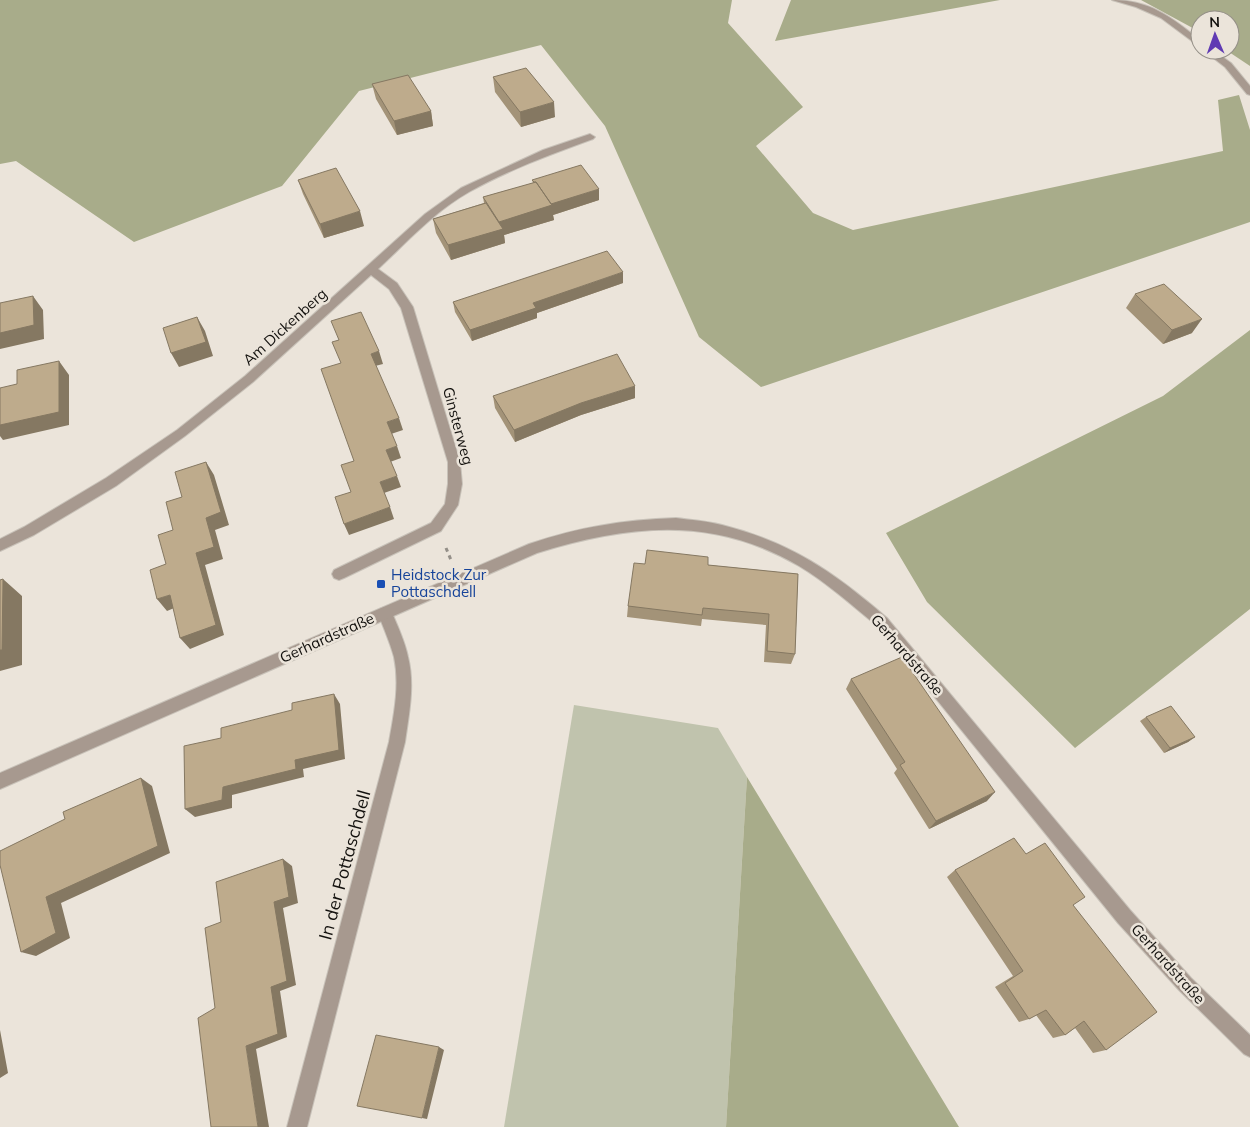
<svg xmlns="http://www.w3.org/2000/svg" width="1250" height="1127" font-family="Mulish,sans-serif">
<style>
.green{fill:#c0c3ad}
.forest{fill:#a8ac8a}
.lines{fill:none;stroke-linecap:round;stroke-linejoin:round}
.service-casing{stroke:#c8c2b9;stroke-width:2}
.minor-casing{stroke:#c8c2b9;stroke-width:2}
.tertiary-casing{stroke:#c8c2b9;stroke-width:2}
.path{stroke:#948f88;stroke-width:3;stroke-dasharray:4 4;stroke-linecap:butt}
.service{fill:#a7998f;fill-rule:evenodd}
.minor{fill:#a7998f;fill-rule:evenodd}
.tertiary{fill:#a7998f;fill-rule:evenodd}
.wall{fill:#a39378}
.shaded-wall{fill:#857862}
.building{fill:#beab8c;stroke:#857862}
.transit-dot{fill:#1a4fb4;stroke:#ebe4da;stroke-width:2}
.labels{text-anchor:middle;stroke-width:5;stroke-linejoin:round;paint-order:stroke}
.street-label{font-size:15px;fill:#13110e;stroke:#ebe4da}
.transit-label{font-size:15px;fill:#164399;stroke:#ebe4da;text-anchor:start}
.near-street-label{font-size:18px;fill:#13110e;stroke:#ebe4da}
</style>
<rect width="100%" height="100%" fill="#ebe4da"/>
<path class="green" d="M574 705 718 728 747 777 726 1127H504Z"/>
<path class="forest" d="M0 0H732L728 23 803 107 756 146 813 213 853 230 1223 151 1218 100 1239 95 1250 130V222L761 387 699 337 605 126 541 45 359 91 282 186 134 242 16 161 0 164Z
M791 0H1000L775 41Z
M1141 0H1250V66L1226 50H1230V20H1200V32Z
M1250 330V609L1075 748 927 602 886 533 1163 396Z
M747 777 959 1127H726Z"/>
<g class="lines">
<g class="service-casing">
<path id="service" d="M1112 0C1150 0 1171 17 1200 40V47L1161 18 1136 7Z
M1203 50H1213L1231 63 1250 86V95L1247 94 1225 67Z"/>
</g>
<g class="minor-casing">
<path id="minor" d="M590 134 595 137 593 139C552 154 508 170 469 192 435 211 407 242 378 269L397 283 413 307 460 462 462 484 458 505 441 531 344 578 339 580 334 578 332 574 334 570 431 523 445 504 448 484V462L401 308 389 289 371 275 253 382 185 436 116 486 34 535 0 551V539L24 527 106 478 177 430 245 376 425 214 461 188 543 150Z
M385 607 390 609 392 613C398 627 405 642 408 657 415 685 409 714 405 742L307 1127H287L389 742C394 714 400 685 394 657 390 642 383 627 378 613L380 609Z"/>
</g>
<g class="tertiary-casing">
<path id="tertiary" d="M676 518C691 520 707 521 722 525 790 542 834 572 887 618L1130 910 1191 978 1250 1035V1057L1244 1054 1179 990 1118 923 877 626C852 605 827 583 799 566 712 515 628 525 537 553L0 789V773L529 544C579 527 623 520 676 518Z"/>
</g>
<path class="path" d="M446 548 451 560"/>
<use href="#service" class="service"/>
<use href="#minor" class="minor"/>
<use href="#tertiary" class="tertiary"/>
</g>
<path class="wall" d="M493 77 555 117 521 127 495 92Z
M372 84 431 111 433 126 397 135 376 99Z
M298 180 364 226 324 238 303 194Z
M532 180 599 200 553 215 554 220 504 235 505 243 451 260 436 233 433 219 484 203 483 197 533 183Z
M623 283 537 313V318L472 341 455 312 453 302Z
M1135 294 1192 333 1163 344 1126 308Z
M493 396 635 398 581 415 515 442 495 408Z
M645 564 708 565 798 574 795 654 791 664 764 662 766 625 702 619 701 626 627 617 628 606Z
M851 679 987 801 929 829 894 773 897 769 846 689Z
M1146 717 1195 737 1188 742 1164 753 1140 721Z
M1026 854 1073 905 1106 1050 1093 1053 1075 1028 1065 1035 1053 1038 1036 1015 1029 1019 1019 1022 995 987 1013 976 947 877 955 870Z"/>
<path class="shaded-wall" d="M554 102 555 117 521 127 520 112Z
M431 111 433 126 397 135 394 121Z
M599 189V200L553 215 554 220 504 235 505 243 451 260 448 245 499 222 550 204Z
M360 211 364 226 324 238 320 224Z
M623 272V283L537 313V318L472 341 470 330 533 303Z
M33 296 43 310 44 339 0 349V333Z
M197 317 205 331 213 356 179 367 171 353Z
M1202 319 1192 333 1163 344 1172 330Z
M379 351 383 364 375 366 371 354Z
M59 361 69 375V425L3 440 0 436V425Z
M635 386V398L581 415 515 442 514 430 581 403Z
M399 418 403 430 391 434 387 422Z
M397 446 401 458 390 462 386 450Z
M206 462 214 475 229 525 215 530 223 559 205 565 224 635 190 649 180 638 196 553 206 518Z
M397 476 401 487 384 493 380 482Z
M390 507 394 519 349 535 344 524Z
M3 579 22 596V665L0 671V650Z
M170 595 179 606 167 611 157 599Z
M334 694 340 704 345 759 303 769 304 777 232 795V808L195 817 185 809 223 787 295 760Z
M1195 737 1188 742 1164 753 1170 748Z
M141 778 152 786 170 853 61 903 70 938 36 956 21 952 46 897Z
M995 792 987 801 929 829 936 821Z
M283 859 292 866 298 903 283 908 296 985 280 991 287 1037 256 1049 269 1127H258L246 1046 271 987 274 902Z
M0 1030 8 1073 0 1078Z
M439 1047 444 1050 427 1119 422 1118Z"/>
<path class="building" d="M526 68 554 102 520 112 493 77Z
M408 75 431 111 394 121 372 84Z
M581 165 599 189 551 204 536 182H534L532 180Z
M336 168 360 211 320 224 298 180Z
M536 182 552 205 499 222 483 197Z
M486 203 503 229 448 245 433 219Z
M607 251 623 272 533 303 536 308 470 330 453 302Z
M1164 284 1202 319 1172 330 1135 294Z
M33 296 34 325 0 333V303Z
M361 312 379 351 371 354 399 418 387 422 397 446 386 450 397 476 380 482 390 507 344 524 335 497 351 492 341 465 354 461 321 369 341 363 332 342 339 340 331 321Z
M197 317 206 342 171 353 163 328Z
M617 354 635 386 581 403 514 430 493 396Z
M59 361V412L0 425V388L17 384V370Z
M206 462 221 512 206 518 214 547 196 553 216 625 180 638 170 595 157 599 150 570 166 564 158 535 173 530 166 502 182 497 175 472Z
M647 550 708 557V565L798 574 795 654 767 651 769 614 703 608 702 615 628 606 634 563 645 564Z
M3 579 2 650H0V580Z
M902 657 995 792 936 821 900 765 905 762 851 679Z
M334 694 339 750 295 760 296 769 223 787 222 800 185 809 184 746 221 738V728L292 710V703Z
M1171 706 1195 737 1170 748 1146 717Z
M141 778 158 846 46 897 56 933 21 952 0 865V851L65 819 63 812Z
M1014 838 1026 854 1045 843 1085 897 1073 905 1157 1012 1106 1050 1084 1021 1065 1035 1046 1010 1029 1019 1005 983 1023 971 955 870Z
M283 859 289 897 274 902 287 981 271 987 278 1034 246 1046 258 1127H211L198 1018 215 1008 205 928 221 922 216 882Z
M376 1035 439 1047 422 1118 357 1106Z"/>
<rect class="transit-dot" x="376" y="579" width="10" height="10" rx="2.5"/>
<g class="labels">
<g class="street-label">
<text transform="translate(285 327) rotate(-42)" y="5">Am Dickenberg</text>
<text transform="translate(458 426) rotate(75)" y="5">Ginsterweg</text>
<text transform="translate(327 638) rotate(-24)" y="5">Gerhardstraße</text>
<text transform="translate(907 655) rotate(49)" y="5">Gerhardstraße</text>
<text transform="translate(1168 964) rotate(48)" y="5">Gerhardstraße</text>
</g>
<g class="transit-label">
<text x="391" y="580">Heidstock Zur<tspan x="391" dy="17">Pottaschdell</tspan></text>
</g>
<g class="near-street-label">
<text transform="translate(345 865) rotate(-75)" y="6">In der Pottaschdell</text>
</g>
</g>
<g transform="translate(1215 35) rotate(358)"><circle r="24" fill="#ebe4da" stroke="#959088"/>
<path d="M0-4L9 19L0 12L-9 19Z" fill="#603bb3"/>
<text y="-8" font-size="14" font-weight="bold" text-anchor="middle" fill="#13110e">N</text>
</g>
</svg>
